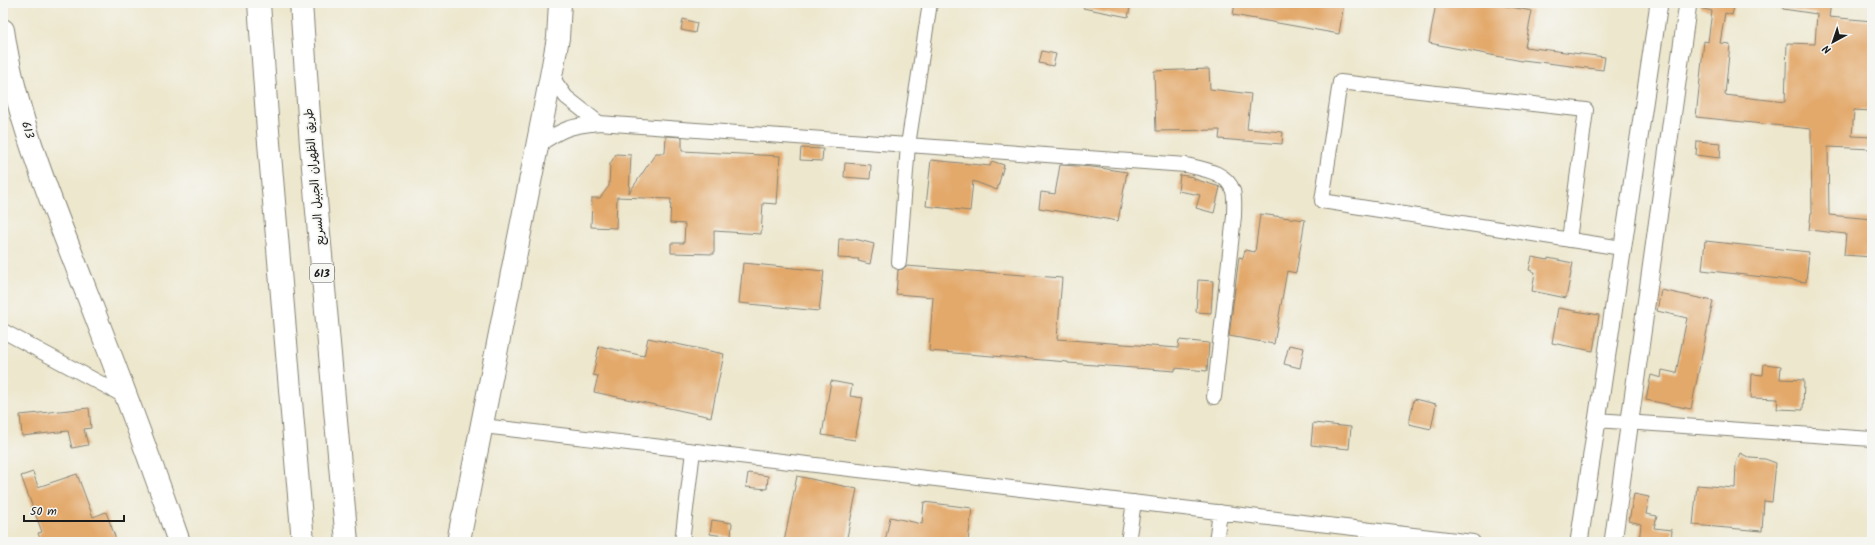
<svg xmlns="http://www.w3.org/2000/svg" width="1875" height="545" font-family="Kalam,'Playpen Sans Arabic',sans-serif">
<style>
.building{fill:#e3a96b}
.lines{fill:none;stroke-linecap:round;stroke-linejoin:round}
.minor-casing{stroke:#848274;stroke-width:16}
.tertiary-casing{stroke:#848274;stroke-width:19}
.primary-casing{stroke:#848274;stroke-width:24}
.motorway-casing{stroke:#848274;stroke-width:24}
.minor{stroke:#fff;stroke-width:14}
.tertiary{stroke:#fff;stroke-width:17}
.primary{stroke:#fff;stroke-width:22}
.motorway{stroke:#fff;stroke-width:22}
.labels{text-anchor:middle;stroke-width:3.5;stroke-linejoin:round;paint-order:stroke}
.shield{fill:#f6f6f2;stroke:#5d5d5c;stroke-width:1}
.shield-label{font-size:11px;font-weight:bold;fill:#1c1c1c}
.street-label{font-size:12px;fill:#1c1c1c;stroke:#f6f6f2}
</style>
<rect width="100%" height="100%" fill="#f6f6f2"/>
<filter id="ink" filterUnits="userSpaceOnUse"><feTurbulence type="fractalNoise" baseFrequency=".025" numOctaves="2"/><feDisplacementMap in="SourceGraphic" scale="8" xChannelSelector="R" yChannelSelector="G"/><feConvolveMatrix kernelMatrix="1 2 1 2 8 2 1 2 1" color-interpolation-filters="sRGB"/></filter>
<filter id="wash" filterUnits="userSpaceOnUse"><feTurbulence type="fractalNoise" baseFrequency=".012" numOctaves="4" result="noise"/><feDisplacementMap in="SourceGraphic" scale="16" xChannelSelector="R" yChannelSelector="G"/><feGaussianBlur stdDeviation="0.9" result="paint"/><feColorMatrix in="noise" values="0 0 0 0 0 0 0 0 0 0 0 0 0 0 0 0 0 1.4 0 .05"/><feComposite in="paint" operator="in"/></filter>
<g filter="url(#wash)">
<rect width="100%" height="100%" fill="#ede7cd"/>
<g id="blocks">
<path class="building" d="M1084 3H1131L1128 17 1083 8Z
M1235 3H1344L1339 34 1233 15Z
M1436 3H1490L1532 11 1525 47 1605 57 1603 70 1523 60 1522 61 1429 43Z
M1700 3H1735L1732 15 1725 13 1720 43 1730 44 1725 95 1785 102 1787 43 1815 44 1817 14 1783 9 1784 3H1831L1829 17 1872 21V111L1854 110 1852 136 1872 137V149L1828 147 1829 215 1872 219V257L1844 255 1846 234 1809 230 1811 213H1812L1811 129 1696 117 1704 41 1708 42 1712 11 1700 8Z
M683 19 697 23 695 33 681 30Z
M1042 51 1056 54 1053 66 1039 63Z
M1209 69 1210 89 1251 94 1247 129 1283 132 1282 144 1219 139 1220 130 1156 131 1154 71Z
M666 136 682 137V151L780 156 777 204 763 203 761 234 714 231V254L671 253V243H684L685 224 670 223 671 199 617 197 616 228 591 227 592 198H600L609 186 610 164 616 154 631 155 629 193 656 153H665Z
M1697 141 1721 143 1720 158 1696 155Z
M801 148 823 149 822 161 800 160Z
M931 160 990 166 992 161 1004 165 997 190 973 181 970 211 926 206Z
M845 163 871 165 870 179 844 177Z
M1060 165 1093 167 1127 172 1118 221 1039 208 1041 192 1055 194Z
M1180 175 1194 177V179L1220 187 1214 213 1196 208 1200 195 1178 191Z
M1260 214 1305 220 1296 273 1287 271 1274 344 1229 336 1239 257 1243 258 1245 250 1255 252Z
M839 239H855L874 244 870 264 858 261 859 259 838 258Z
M1705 241 1809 252 1806 282 1702 270Z
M1532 257 1548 260V258L1573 263 1566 298 1532 291 1535 272 1529 270Z
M743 263 824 271 819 311 739 303Z
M906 266 1062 278 1057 339 1178 348 1179 340 1209 343 1207 371 1175 368V371L1068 363V362L929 351 933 297 896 294 898 270 903 269Z
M1198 280 1213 281 1211 313 1196 312Z
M1661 290 1713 301 1691 409 1646 400 1651 375 1661 378 1662 370 1676 373 1687 318 1657 311Z
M1558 308 1599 315 1593 351 1552 343Z
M648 338 724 354 711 417 594 392 598 376 593 375 599 346 644 356Z
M1289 345 1304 348 1300 368 1284 364Z
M1764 364 1781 366 1780 379 1804 380 1803 410 1777 409 1778 399 1751 398 1752 374 1763 375Z
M831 381 852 385 850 396 863 398 855 440 822 435Z
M1414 399 1436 404 1431 429 1409 424Z
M89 408 91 428 84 429 88 445 72 448 68 431 22 436 20 415Z
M1313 423 1351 427 1349 449 1311 445Z
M1740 453 1750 458 1765 459 1776 463 1772 502 1764 501 1762 531 1693 525 1697 485 1735 488 1736 463Z
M33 472 38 487 77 474 93 517 106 512 117 542H41L38 533 42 532 21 476Z
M748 473 768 476 767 489 746 487Z
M797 476 857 489 846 542H784Z
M1634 494 1649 497 1646 514 1657 516 1654 528 1672 530 1671 542H1639L1641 524 1629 521Z
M924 502 972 508 968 542H885L890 517 922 524Z
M712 520 732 523 731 537 710 534Z"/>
</g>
</g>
<g filter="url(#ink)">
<use href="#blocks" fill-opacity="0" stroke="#848274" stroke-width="1"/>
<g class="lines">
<g class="minor-casing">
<path id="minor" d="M599 123 1186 165C1203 169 1227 172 1233 191 1235 198 1234 209 1234 216L1214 397
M537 146C562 129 569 126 599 123L566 97 551 76
M1569 240 1586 110 1340 82 1322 201 1622 248
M899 262 908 145 930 3
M3 331 128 398
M1596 420 1872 439
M483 426 1473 542
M682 542 693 451
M1128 542 1134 502
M1216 542 1220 512"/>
</g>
<g class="tertiary-casing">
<path id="tertiary" d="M1579 542 1659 3
M1613 542 1688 3"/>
</g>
<g class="primary-casing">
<path id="primary" d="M3 30C16 119 52 203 84 286 117 371 149 456 179 542
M460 535 551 76 558 38 560 3"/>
</g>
<g class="motorway-casing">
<path id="motorway" d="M259 3 268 131 303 542
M301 3 311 145 347 542
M458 542 463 516"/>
</g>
<use href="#minor" class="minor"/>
<use href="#tertiary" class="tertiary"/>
<use href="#primary" class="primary"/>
<use href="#motorway" class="motorway"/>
</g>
</g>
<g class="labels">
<rect class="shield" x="310" y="264" width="24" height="18" rx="3"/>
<g class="shield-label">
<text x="322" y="277">613</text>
</g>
<g class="street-label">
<text transform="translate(28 130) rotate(74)" y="4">613</text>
<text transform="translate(314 177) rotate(-95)" y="4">طريق الظهران الجبيل السريع</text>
</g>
</g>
<rect width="1875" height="545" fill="none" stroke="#f6f6f2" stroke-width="16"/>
<g transform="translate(1833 42) rotate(220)" stroke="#f6f6f2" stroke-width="3" paint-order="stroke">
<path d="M0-3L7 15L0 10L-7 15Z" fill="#1c1c1c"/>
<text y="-6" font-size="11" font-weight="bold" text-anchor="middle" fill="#1c1c1c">N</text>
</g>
<path d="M24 515v6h100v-6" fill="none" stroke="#1c1c1c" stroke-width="2"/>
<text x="30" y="515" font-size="12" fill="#1c1c1c" stroke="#f6f6f2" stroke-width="3" paint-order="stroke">50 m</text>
</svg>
